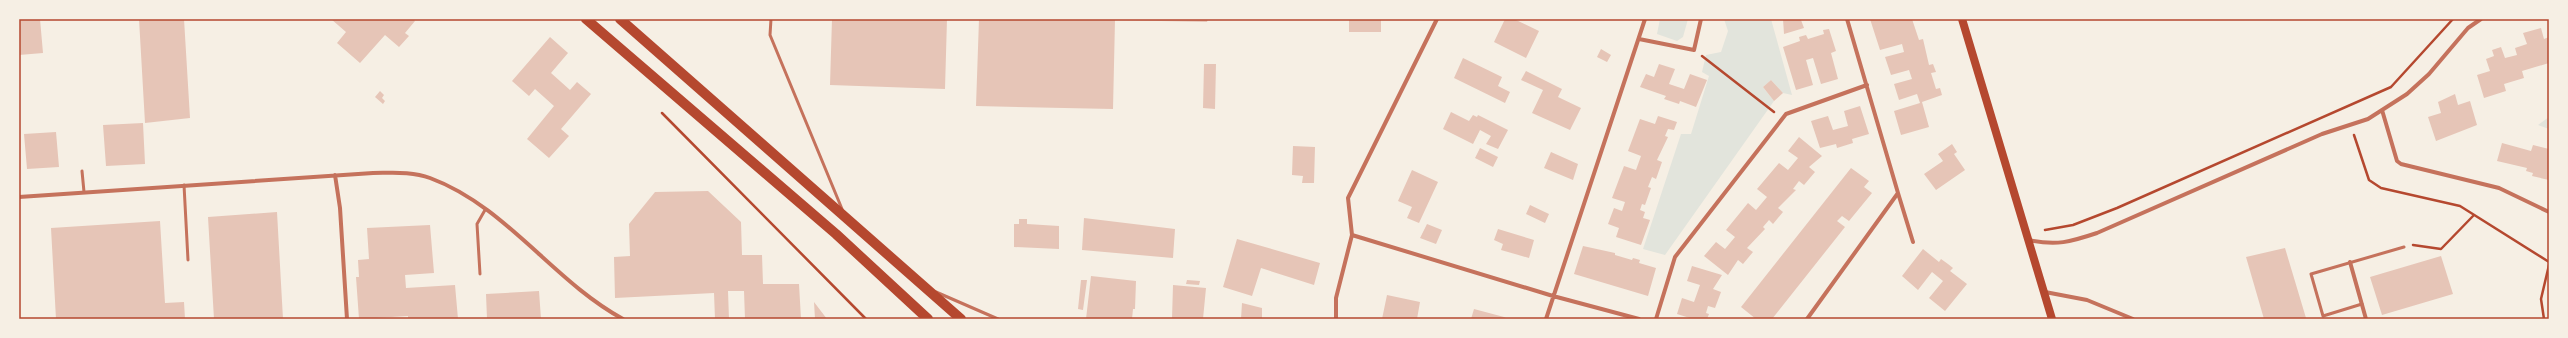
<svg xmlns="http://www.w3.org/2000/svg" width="2568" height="338" font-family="'Source Serif 4',serif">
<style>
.green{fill:#e2e4dc}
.building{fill:#e6c5b7}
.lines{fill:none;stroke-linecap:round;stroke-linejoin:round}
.path{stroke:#b5482f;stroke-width:2.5}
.service{stroke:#c5725c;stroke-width:3}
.minor{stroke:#c5725c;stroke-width:4}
.secondary{stroke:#b5482f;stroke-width:8}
.primary{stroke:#b5482f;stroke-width:10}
.neatline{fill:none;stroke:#b5482f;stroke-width:1.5}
</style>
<rect width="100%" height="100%" fill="#f6efe4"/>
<path class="green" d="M1660 19H1688L1683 37 1677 41 1657 34Z
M1724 19H1771L1792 95 1783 93 1771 80 1763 87 1774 101 1665 255 1643 249 1681 134H1691L1709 76 1702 72 1706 55 1721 52 1728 31Z
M2549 117V129L2538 125Z"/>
<path class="building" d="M19 19H40L43 53 19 55Z
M139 19H184L190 118 145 123Z
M331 19H413L415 21 405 33 409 36 399 47 385 35 360 63 337 43 346 32Z
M832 19H947L945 89 830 85Z
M979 19H1208L1207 22 1115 20 1113 109 976 106Z
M1349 19H1381V32H1349Z
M1505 19H1514L1539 31 1526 58 1494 42Z
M1783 19H1805L1801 20 1804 28 1784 34Z
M1870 19H1912L1919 40 1923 39 1929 65 1933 64 1936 72 1931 73 1936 89 1940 88 1942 95 1922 102 1929 127 1901 135 1894 111 1920 103 1917 94 1899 100 1894 84 1912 79 1909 70 1891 75 1885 57 1904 52 1902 44 1880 50Z
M2541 28 2544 39 2549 37V63L2522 71 2524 78 2504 84 2506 91 2484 98 2477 75 2490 71 2486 59 2494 56 2492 50 2501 47 2505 58 2517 55 2515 48 2527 44 2523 33Z
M1829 29 1836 51 1831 53 1838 79 1821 84 1813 58 1806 60 1813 85 1796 90 1783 47 1800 41 1799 37 1806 35 1808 39 1824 34 1823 30Z
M550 37 568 53 551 73 570 90 577 82 591 94 561 129 569 136 549 158 527 139 554 106 535 89 529 96 512 81Z
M1601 49 1611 55 1607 62 1597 57Z
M1463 58 1502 77 1498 86 1510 92 1505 103 1454 78Z
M1204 64H1216L1215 109 1203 108Z
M1659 64 1675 69 1669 84 1684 89 1690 74 1707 80 1696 107 1680 101 1679 104 1664 99 1666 96 1640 87 1646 74 1654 77Z
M1526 71 1562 89 1558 97 1581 108 1570 130 1532 113 1543 90 1521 80Z
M1771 80 1783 93 1774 101 1763 87Z
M380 91 384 95 382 98 385 101 383 104 375 97Z
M2455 94 2458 105 2470 101 2477 125 2436 141 2428 117 2441 113 2438 102Z
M1860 106 1869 134 1852 139 1853 143 1837 148 1836 144 1820 148 1811 121 1828 116 1833 130 1848 126 1844 111Z
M1451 112 1469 121 1473 115 1477 117 1478 115 1508 130 1498 149 1486 144 1491 136 1480 130 1473 144 1443 129Z
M1658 116 1677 122 1674 130 1668 129 1665 136 1668 137 1657 160 1662 162 1656 179 1652 177 1648 187 1651 188 1645 205 1642 204 1640 210 1645 212 1643 218 1650 220 1641 245 1616 237 1619 228 1608 224 1614 208 1622 211 1625 202 1612 198 1624 166 1636 170 1641 156 1628 151 1640 119 1655 124Z
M143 123 145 164 106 166 103 125Z
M56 132 59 167 27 169 24 134Z
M1799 137 1822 156 1809 167 1815 172 1804 185 1799 181 1793 189 1796 190 1778 208 1783 212 1773 224 1769 220 1763 227 1765 229 1747 248 1753 252 1743 264 1738 260 1728 275 1704 256 1716 242 1725 249 1735 237 1726 230 1748 203 1756 210 1767 197 1757 189 1779 163 1788 170 1798 158 1788 151Z
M2502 143 2531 151 2533 145 2549 149V180L2532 176 2533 173 2526 171 2527 168 2497 161Z
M1952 144 1957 152 1954 154 1965 170 1936 190 1924 174 1943 161 1938 154Z
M1293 146 1315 147 1314 183H1302L1303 176 1292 175Z
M1480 148 1498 157 1493 167 1475 158Z
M1551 152 1578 164 1573 180 1544 168Z
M1851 168 1869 181 1864 187 1872 193 1849 221 1842 216 1837 221 1845 227 1772 319H1756L1741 307Z
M1412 170 1438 182 1419 223 1407 218 1412 207 1398 201Z
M708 191 741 222 742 255H762L763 284H799L801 319H745L744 291H728L729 319H715L714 293 615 298 614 257 630 256 629 224 655 192Z
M1530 205 1549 214 1545 223 1526 214Z
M277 212 283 319H214L208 217Z
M1084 218 1175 229 1173 258 1082 250Z
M1019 219H1027V224L1059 226V249L1014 247V224H1019Z
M160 221 165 303 184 302 185 319H56L51 228Z
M1427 224 1442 230 1436 244 1420 238Z
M430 225 434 273 405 275 406 288 455 285 458 319H408V316L359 319 356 277H359L358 260 369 259 367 228Z
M1498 229 1534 240 1529 258 1501 250 1503 244 1494 240Z
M1237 239 1320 263 1314 285 1261 268 1252 296 1223 287Z
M1583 246 1615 253V255L1632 260 1633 258 1640 260 1639 263 1656 268 1648 296 1574 274Z
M2285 248 2306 318 2264 319 2246 257Z
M1923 249 1939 262 1941 259 1948 264 1953 268 1950 271 1967 284 1945 311 1929 298 1943 281 1932 272 1918 290 1902 276Z
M2441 256 2453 294 2382 315 2370 277Z
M1692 266 1722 275 1713 289 1721 292 1715 308 1708 306 1706 313 1709 314 1707 319H1693L1677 314 1682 298 1694 302 1700 285 1687 281Z
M1091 276 1136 281 1135 309H1133L1132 319H1086Z
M1081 280H1087L1083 310 1078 309Z
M1187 280 1200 281 1199 285 1186 284Z
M1173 285 1206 288 1203 319H1172Z
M539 291 541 319H487L486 294Z
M1387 295 1420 302 1417 319H1382Z
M814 302 827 319H815Z
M1242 303 1262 308V319H1241Z
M1474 309 1504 317 1508 319H1471Z"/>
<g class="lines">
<path class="path" d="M1702 56 1774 112
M662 113 866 319
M2354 135 2369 180 2381 188 2460 206 2549 262
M2045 230 2073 225 2117 208 2391 87 2453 19
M2413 245 2441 249 2474 215
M2544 319 2541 299 2549 265"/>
<path class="service" d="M771 19 770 35 842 209
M82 171 84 192
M184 185 188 260
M480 274 477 224 485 210
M936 292 998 319
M2362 304 2323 316 2311 274 2404 247"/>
<path class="minor" d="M1639 39 1694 50 1701 19
M2382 110 2397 161 2401 164 2499 188 2549 212
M335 175 340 208 347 319
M1898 193 1913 242
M19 197 373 173C391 173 412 171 430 178 506 206 553 281 623 319
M1352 235 1553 296 1639 319
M2028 240C2057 246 2070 242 2097 233L2322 134 2368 119 2407 94 2429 74 2468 28 2481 19
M2350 262 2366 319
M2045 292 2087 300 2133 319
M1336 319V298L1352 235 1348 198 1437 19
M1546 319 1645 19
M1656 319 1675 257 1786 114 1867 85
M1807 319 1898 193 1847 19"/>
<path class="secondary" d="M1962 19 2052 319"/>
<path class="primary" d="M586 19 836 234 928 319
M620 19 961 319"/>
</g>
<rect width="2568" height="338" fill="none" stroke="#f6efe4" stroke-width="40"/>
<rect x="20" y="20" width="2528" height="298" class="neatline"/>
</svg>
